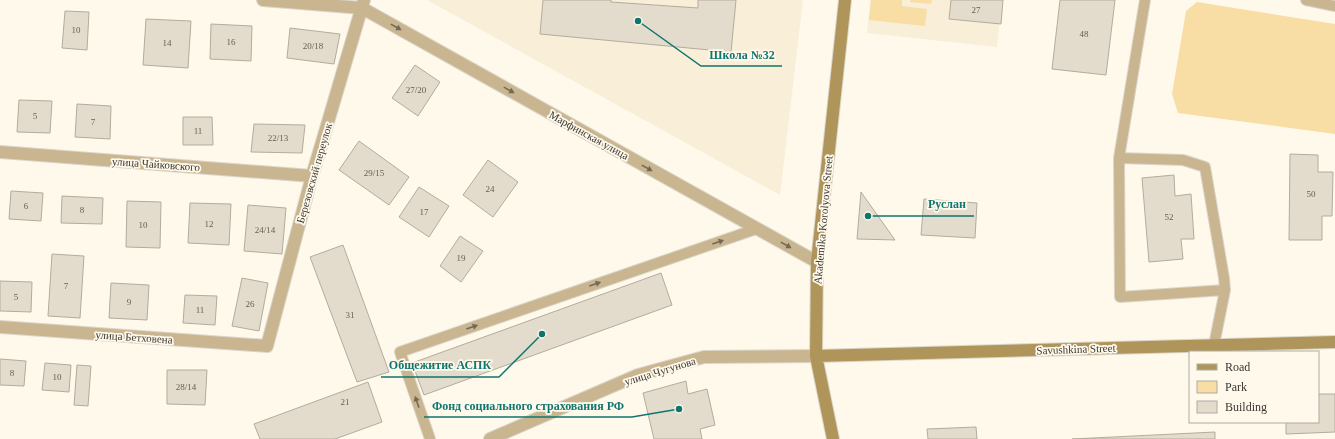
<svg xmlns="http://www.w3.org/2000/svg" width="1335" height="439" font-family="'Times New Roman',serif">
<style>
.built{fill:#f9eed7}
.green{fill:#f8dda4}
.building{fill:#e3dbcb;stroke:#b3ac9d}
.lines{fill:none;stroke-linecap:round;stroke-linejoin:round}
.service-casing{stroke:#dbd6ca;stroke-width:12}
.minor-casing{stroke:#dbd6ca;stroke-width:14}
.tertiary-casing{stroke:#dbd6ca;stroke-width:14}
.secondary-casing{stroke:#dbd6ca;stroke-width:14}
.service{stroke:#c9b690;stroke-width:10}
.minor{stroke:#c9b690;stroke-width:12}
.tertiary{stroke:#c9b690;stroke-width:12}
.secondary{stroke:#b0955a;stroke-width:12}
.oneway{fill:#736956}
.labels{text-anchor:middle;stroke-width:3.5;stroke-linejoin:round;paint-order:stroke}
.number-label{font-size:9px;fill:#645f57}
.street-label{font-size:11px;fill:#393630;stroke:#fff9ec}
.leader{fill:none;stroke:#0f766e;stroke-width:1.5}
.callout-dot{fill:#0f766e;stroke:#fff9ec;stroke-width:1.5}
.callout-label{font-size:12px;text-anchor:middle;font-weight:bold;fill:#0f766e;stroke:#fff9ec;stroke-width:3.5;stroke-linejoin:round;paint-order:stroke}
</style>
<rect width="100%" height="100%" fill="#fff9ec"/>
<path class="built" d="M427 0H803L780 195Z
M870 0H1002L997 47 867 33Z"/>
<path class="green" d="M871 0H902V6L927 9 925 26 869 20Z
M910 0H932L931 4 910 2Z
M1197 2 1335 24V134L1178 113 1172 94 1186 11Z"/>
<path class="building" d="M543 0H611V2L698 8V0H736L731 52 540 34Z
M951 0H1003L1001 24 949 19Z
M1060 0H1115L1106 75 1052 69Z
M65 11 89 12 87 50 62 48Z
M146 19 191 21 188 68 143 65Z
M211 24 252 26 251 61 210 59Z
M290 28 340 34 334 64 287 58Z
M415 65 440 82 418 116 392 98Z
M19 100 52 101 50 133 17 132Z
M77 104 111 106 110 139 75 137Z
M183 117H212L213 145H183Z
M254 124 305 125 302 153 251 152Z
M359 141 409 177 389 205 339 170Z
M1290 154 1318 155V172H1333L1332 216H1322V240H1289Z
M488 160 518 182 493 217 463 195Z
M1174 175 1175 196 1191 194 1194 239H1181L1183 259 1149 262 1142 178Z
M419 187 449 206 429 237 399 217Z
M11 191 43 193 41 221 9 219Z
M861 192 895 240 857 239Z
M62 196 103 198 102 224 61 223Z
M924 199 977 203 975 238 921 235Z
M127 201 161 202 160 248 126 247Z
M190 203 231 204 229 245 188 243Z
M248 205 286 208 282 254 244 251Z
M460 236 483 251 461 282 440 266Z
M343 245 389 372 357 382 310 257Z
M52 254 84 256 80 318 48 316Z
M661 273 672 305 424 395 412 363Z
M242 278 268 283 259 331 232 326Z
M0 281 32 282 31 312 0 311Z
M111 283 149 285 147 320 109 318Z
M185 295 217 296 215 325 183 323Z
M0 359 26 361 24 386 0 385Z
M45 363 71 365 69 392 42 390Z
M77 365 91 366 88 406 74 405Z
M167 370H207L205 405 167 404Z
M686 381 688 394 707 389 715 425 700 429 702 439H654L643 393Z
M368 382 382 422 335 439H260L254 424Z
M1318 394H1335V432L1286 434V422H1318Z
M976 427 977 439H928L927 429Z
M1215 432V439H1072Z"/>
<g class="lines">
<g class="service-casing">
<path id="service" d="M1145 0 1119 158 1120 297 1225 290
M1306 0 1335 6
M1119 158 1183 160 1205 167 1224 278 1225 290 1214 345
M430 439 400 352 756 229"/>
</g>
<g class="minor-casing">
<path id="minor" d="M263 0 362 8 817 262
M0 152 312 176
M0 327 267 346 312 176 364 0"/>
</g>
<g class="tertiary-casing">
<path id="tertiary" d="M490 439 638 375 704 357 816 356"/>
</g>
<g class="secondary-casing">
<path id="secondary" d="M816 356 1335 342
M833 439 816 356 817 262 845 0"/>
</g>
<use href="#service" class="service"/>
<use href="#minor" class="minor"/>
<use href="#tertiary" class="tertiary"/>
<use href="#secondary" class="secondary"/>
</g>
<defs><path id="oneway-solid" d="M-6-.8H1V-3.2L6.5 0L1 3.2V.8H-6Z"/></defs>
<g class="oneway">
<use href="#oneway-solid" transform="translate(396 27) rotate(29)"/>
<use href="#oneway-solid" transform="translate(509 90) rotate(29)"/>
<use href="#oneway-solid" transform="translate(647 168) rotate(29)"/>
<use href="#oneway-solid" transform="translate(718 242) rotate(-19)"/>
<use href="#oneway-solid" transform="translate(786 245) rotate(29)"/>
<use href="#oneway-solid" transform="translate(595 284) rotate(-19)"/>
<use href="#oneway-solid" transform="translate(472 327) rotate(-19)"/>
<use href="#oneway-solid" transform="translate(417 402) rotate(-109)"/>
</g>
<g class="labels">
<g class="number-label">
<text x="976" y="13">27</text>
<text x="76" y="33">10</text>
<text x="1084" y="37">48</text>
<text x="231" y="45">16</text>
<text x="167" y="46">14</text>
<text x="313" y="49">20/18</text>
<text x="416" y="93">27/20</text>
<text x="35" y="119">5</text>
<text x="93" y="125">7</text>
<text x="198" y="134">11</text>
<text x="278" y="141">22/13</text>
<text x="374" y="176">29/15</text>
<text x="490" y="192">24</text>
<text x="1311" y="197">50</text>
<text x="26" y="209">6</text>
<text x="82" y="213">8</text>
<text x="424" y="215">17</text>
<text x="1169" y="220">52</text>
<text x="209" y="227">12</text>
<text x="143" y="228">10</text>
<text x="265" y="233">24/14</text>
<text x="461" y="261">19</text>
<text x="66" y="289">7</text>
<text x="16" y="300">5</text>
<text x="129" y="305">9</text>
<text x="250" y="307">26</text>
<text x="200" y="313">11</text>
<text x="350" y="318">31</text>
<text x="12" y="376">8</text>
<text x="57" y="380">10</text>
<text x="186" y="390">28/14</text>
<text x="345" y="405">21</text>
</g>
<g class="street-label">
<text transform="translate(589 135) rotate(29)" y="4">Марфинская улица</text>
<text transform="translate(156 164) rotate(4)" y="4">улица Чайковского</text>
<text transform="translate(314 173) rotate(-74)" y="4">Березовский переулок</text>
<text transform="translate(823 220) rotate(-85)" y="4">Akademika Korolyova Street</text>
<text transform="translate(134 337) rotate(4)" y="4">улица Бетховена</text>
<text transform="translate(1076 349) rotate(-2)" y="4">Savushkina Street</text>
<text transform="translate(660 371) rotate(-17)" y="4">улица Чугунова</text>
</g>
</g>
<path class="leader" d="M638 21L701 66H782M868 216L920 216H974M542 334L499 377H381M679 409L632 417H424"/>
<g class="callout-dot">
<circle cx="638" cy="21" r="4"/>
<circle cx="868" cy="216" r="4"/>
<circle cx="542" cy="334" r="4"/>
<circle cx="679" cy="409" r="4"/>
</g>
<g class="callout-label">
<text x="742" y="59">Школа №32</text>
<text x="947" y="208">Руслан</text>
<text x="440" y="369">Общежитие АСПК</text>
<text x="528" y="410">Фонд социального страхования РФ</text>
</g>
<rect x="1189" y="351" width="130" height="72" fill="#fff9ec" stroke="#b0aba1"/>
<rect x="1197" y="364" width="20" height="6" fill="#b0955a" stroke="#b0aba1"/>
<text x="1225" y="371" font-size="12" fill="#393630">Road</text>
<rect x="1197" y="381" width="20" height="12" fill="#f8dda4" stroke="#b0aba1"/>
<text x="1225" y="391" font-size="12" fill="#393630">Park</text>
<rect x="1197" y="401" width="20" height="12" fill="#e3dbcb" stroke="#b0aba1"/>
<text x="1225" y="411" font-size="12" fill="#393630">Building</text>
</svg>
